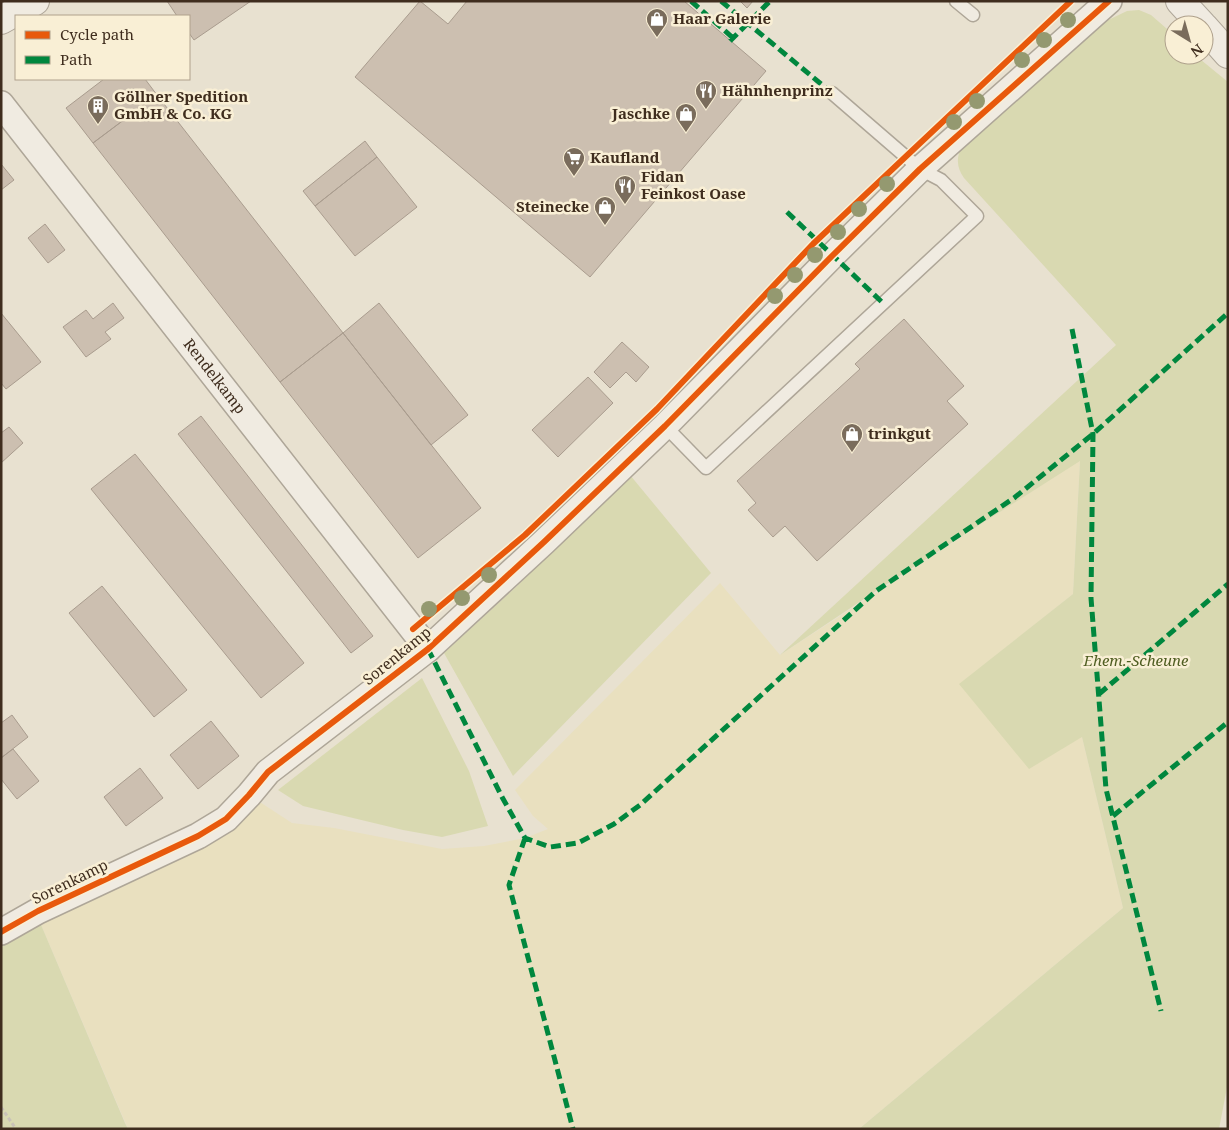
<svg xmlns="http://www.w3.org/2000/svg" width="1229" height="1130" font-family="'Noto Serif',serif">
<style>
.farmland{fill:#e9e0bf}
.green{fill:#d9d9b1}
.building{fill:#ccbfb0;stroke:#a99c8e}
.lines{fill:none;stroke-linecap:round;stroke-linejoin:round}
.service-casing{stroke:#aea698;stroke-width:15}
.minor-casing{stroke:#aea698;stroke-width:28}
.tertiary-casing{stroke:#aea698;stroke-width:30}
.path{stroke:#c9c2b7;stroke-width:3;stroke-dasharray:4 2.5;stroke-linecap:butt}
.service{stroke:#f0ebe1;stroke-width:12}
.minor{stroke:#f0ebe1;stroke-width:25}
.tertiary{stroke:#f0ebe1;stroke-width:28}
.quiet{stroke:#00873e;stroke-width:5;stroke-dasharray:10 5;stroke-linecap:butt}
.cycleway-casing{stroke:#f9efd5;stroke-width:9}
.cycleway{stroke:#e8590c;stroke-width:6}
.tree{fill:#949970}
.labels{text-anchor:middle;stroke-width:5;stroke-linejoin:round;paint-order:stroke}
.poi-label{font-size:15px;font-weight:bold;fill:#3f2d1e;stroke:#f9efd5;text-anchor:start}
.street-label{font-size:15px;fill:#3f2d1e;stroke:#f9efd5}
.park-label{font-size:15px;font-style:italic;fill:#505e22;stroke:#f9efd5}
</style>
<rect width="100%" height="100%" fill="#e8e1d0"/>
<path class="farmland" d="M1080 460 1073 594 960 684 1082 737 1123 908 859 1129H128L39 920 249 795 292 823 334 828 442 849 484 846 525 838 548 829 533 816 515 790 720 583 780 655Z"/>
<path class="green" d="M1139 10 1151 15 1174 35V55H1195L1228 82V1082L1219 1129H859L1123 908 1082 737 1029 769 959 684 1073 594 1080 461 876 591 780 655 1116 345 964 178C957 168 956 159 961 148L1102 23 1127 11Z
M630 475 711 573 513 776 444 653 516 587Z
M422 678 469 771 488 826 442 837 403 830 303 806 278 790Z
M39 920 125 1123 128 1129H1V942Z"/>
<path class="building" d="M167 1H251L194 40 189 33V16H177Z
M420 1 448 24 467 1H684L766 71 590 277 355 77Z
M740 1H753L747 8Z
M104 79H145L157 95 93 143 66 108Z
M157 95 343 333 280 382 93 143Z
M365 141 377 157 315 206 303 191Z
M377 157 417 207 355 256 315 206Z
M1 164 14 180 1 190Z
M45 224 65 250 48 263 28 238Z
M113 303 124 318 105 332 111 339 86 357 63 327 86 310 93 319Z
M379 303 468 415 431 445 343 333Z
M1 313 41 362 6 389 1 383Z
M904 319 964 386 947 401 968 424 817 561 785 526 773 537 748 510 756 503 737 481 860 369 855 364Z
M343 333 481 508 418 558 280 382Z
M622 342 649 367 636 382 626 372 610 388 594 372Z
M588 377 613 403 558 457 532 430Z
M201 416 373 636 351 653 178 434Z
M9 427 23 443 1 463V433Z
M135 454 304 663 261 698 91 489Z
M102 586 187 690 154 717 69 613Z
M12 715 28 737 1 758V723Z
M211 721 239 756 198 789 170 755Z
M13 749 39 781 17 799 1 779V758Z
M140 768 163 798 126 826 104 797Z"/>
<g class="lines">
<g class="service-casing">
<path id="service" d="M956 1 973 15
M665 426 706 468 977 216 941 180 920 169 832 93"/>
</g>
<g class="minor-casing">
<g id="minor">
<path id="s1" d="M1 104 428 649"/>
<path d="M1 932 38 911 198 836 226 819 249 795 268 772 428 649 544 542 665 426 833 255 920 169 1109 1"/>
</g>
</g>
<g class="tertiary-casing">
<path id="tertiary" d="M1180 1 1202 25
M1 20 35 1
M1204 27 1228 54"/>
</g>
<path class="path" d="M1 1107 16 1129"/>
<use href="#service" class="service"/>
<use href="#minor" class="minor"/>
<use href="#tertiary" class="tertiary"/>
<path class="quiet" d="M691 1 733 38
M721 1 832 93
M730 41 770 1
M787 212 884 304
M1072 329 1093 434 1091 598 1106 789 1161 1011
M428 649 502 797 525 838 550 847 578 843 614 824 640 805 876 591 1014 498 1093 434 1228 313
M1099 694 1228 584
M1113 816 1228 722
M525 838 509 885 573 1129"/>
<g class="cycleway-casing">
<path id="cycleway" d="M413 629 525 535 657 409 813 244 1071 1
M1 932 38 911 198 836 226 819 249 795 268 772 428 649 544 542 665 426 833 255 920 169 1109 1"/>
</g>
<use href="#cycleway" class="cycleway"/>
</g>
<g class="tree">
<circle cx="1068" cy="20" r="8"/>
<circle cx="1044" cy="40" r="8"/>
<circle cx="1022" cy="60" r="8"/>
<circle cx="977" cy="101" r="8"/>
<circle cx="954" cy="122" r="8"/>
<circle cx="887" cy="184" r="8"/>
<circle cx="859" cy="209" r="8"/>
<circle cx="838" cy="232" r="8"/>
<circle cx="815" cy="255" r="8"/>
<circle cx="795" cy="275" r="8"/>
<circle cx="775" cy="296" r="8"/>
<circle cx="489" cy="575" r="8"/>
<circle cx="462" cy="598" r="8"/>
<circle cx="429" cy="609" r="8"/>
</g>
<defs>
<g id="shop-pin" transform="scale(1.125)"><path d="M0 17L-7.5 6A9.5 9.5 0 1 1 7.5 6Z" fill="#7a6c5c" stroke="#f9efd5"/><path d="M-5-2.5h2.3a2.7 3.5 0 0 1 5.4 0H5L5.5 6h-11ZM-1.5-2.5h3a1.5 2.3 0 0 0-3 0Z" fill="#fff"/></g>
<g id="restaurant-pin" transform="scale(1.125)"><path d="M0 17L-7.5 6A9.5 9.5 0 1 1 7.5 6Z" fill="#7a6c5c" stroke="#f9efd5"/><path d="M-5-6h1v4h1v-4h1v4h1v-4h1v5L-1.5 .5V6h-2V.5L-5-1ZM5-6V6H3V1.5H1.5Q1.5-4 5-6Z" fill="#fff"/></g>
<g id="building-pin" transform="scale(1.125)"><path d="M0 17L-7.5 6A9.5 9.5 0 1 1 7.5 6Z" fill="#7a6c5c" stroke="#f9efd5"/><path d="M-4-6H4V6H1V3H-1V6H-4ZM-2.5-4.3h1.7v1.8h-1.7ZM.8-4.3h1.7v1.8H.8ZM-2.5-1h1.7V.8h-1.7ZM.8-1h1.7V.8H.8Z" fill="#fff"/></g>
<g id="supermarket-pin" transform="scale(1.125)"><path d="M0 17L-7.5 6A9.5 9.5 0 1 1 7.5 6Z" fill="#7a6c5c" stroke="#f9efd5"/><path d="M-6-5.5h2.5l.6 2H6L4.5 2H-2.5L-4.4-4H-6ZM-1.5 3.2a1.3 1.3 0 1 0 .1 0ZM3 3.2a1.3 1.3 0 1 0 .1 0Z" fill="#fff"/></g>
</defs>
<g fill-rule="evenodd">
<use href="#shop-pin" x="657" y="19"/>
<use href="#restaurant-pin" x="706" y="91"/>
<use href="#building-pin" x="98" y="106"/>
<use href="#shop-pin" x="686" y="114"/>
<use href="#supermarket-pin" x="574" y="158"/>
<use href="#restaurant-pin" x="625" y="186"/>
<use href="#shop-pin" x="605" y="207"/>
<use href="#shop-pin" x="852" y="434"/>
</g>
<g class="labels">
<g class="poi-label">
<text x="673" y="24">Haar Galerie</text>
<text x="722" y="96">Hähnhenprinz</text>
<text x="114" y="102">Göllner Spedition<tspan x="114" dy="17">GmbH &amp; Co. KG</tspan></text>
<text x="670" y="119" text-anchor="end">Jaschke</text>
<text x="590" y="163">Kaufland</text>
<text x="641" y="182">Fidan<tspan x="641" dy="17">Feinkost Oase</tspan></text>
<text x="589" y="212" text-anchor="end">Steinecke</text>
<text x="868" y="439">trinkgut</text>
</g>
<g class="street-label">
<text dy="5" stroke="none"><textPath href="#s1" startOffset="346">Rendelkamp</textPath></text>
<text transform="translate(397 656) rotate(-39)" y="5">Sorenkamp</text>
<text transform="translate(70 882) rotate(-26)" y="5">Sorenkamp</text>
</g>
<g class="park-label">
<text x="1136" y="666">Ehem.-Scheune</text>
</g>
</g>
<rect width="1229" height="1130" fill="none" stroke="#3f2d1e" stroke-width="5"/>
<rect x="15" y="15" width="175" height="65" fill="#f9efd5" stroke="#afa18c"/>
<rect x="25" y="31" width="25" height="8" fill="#e8590c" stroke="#afa18c"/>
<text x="60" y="40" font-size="15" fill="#3f2d1e">Cycle path</text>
<rect x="25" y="56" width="25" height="8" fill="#00873e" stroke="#afa18c"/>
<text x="60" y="65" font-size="15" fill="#3f2d1e">Path</text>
<g transform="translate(1189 40) rotate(143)"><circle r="24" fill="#f9efd5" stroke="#afa18c"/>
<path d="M0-4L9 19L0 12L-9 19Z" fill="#7a6c5c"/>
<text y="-8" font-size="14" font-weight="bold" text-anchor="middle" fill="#3f2d1e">N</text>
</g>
</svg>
